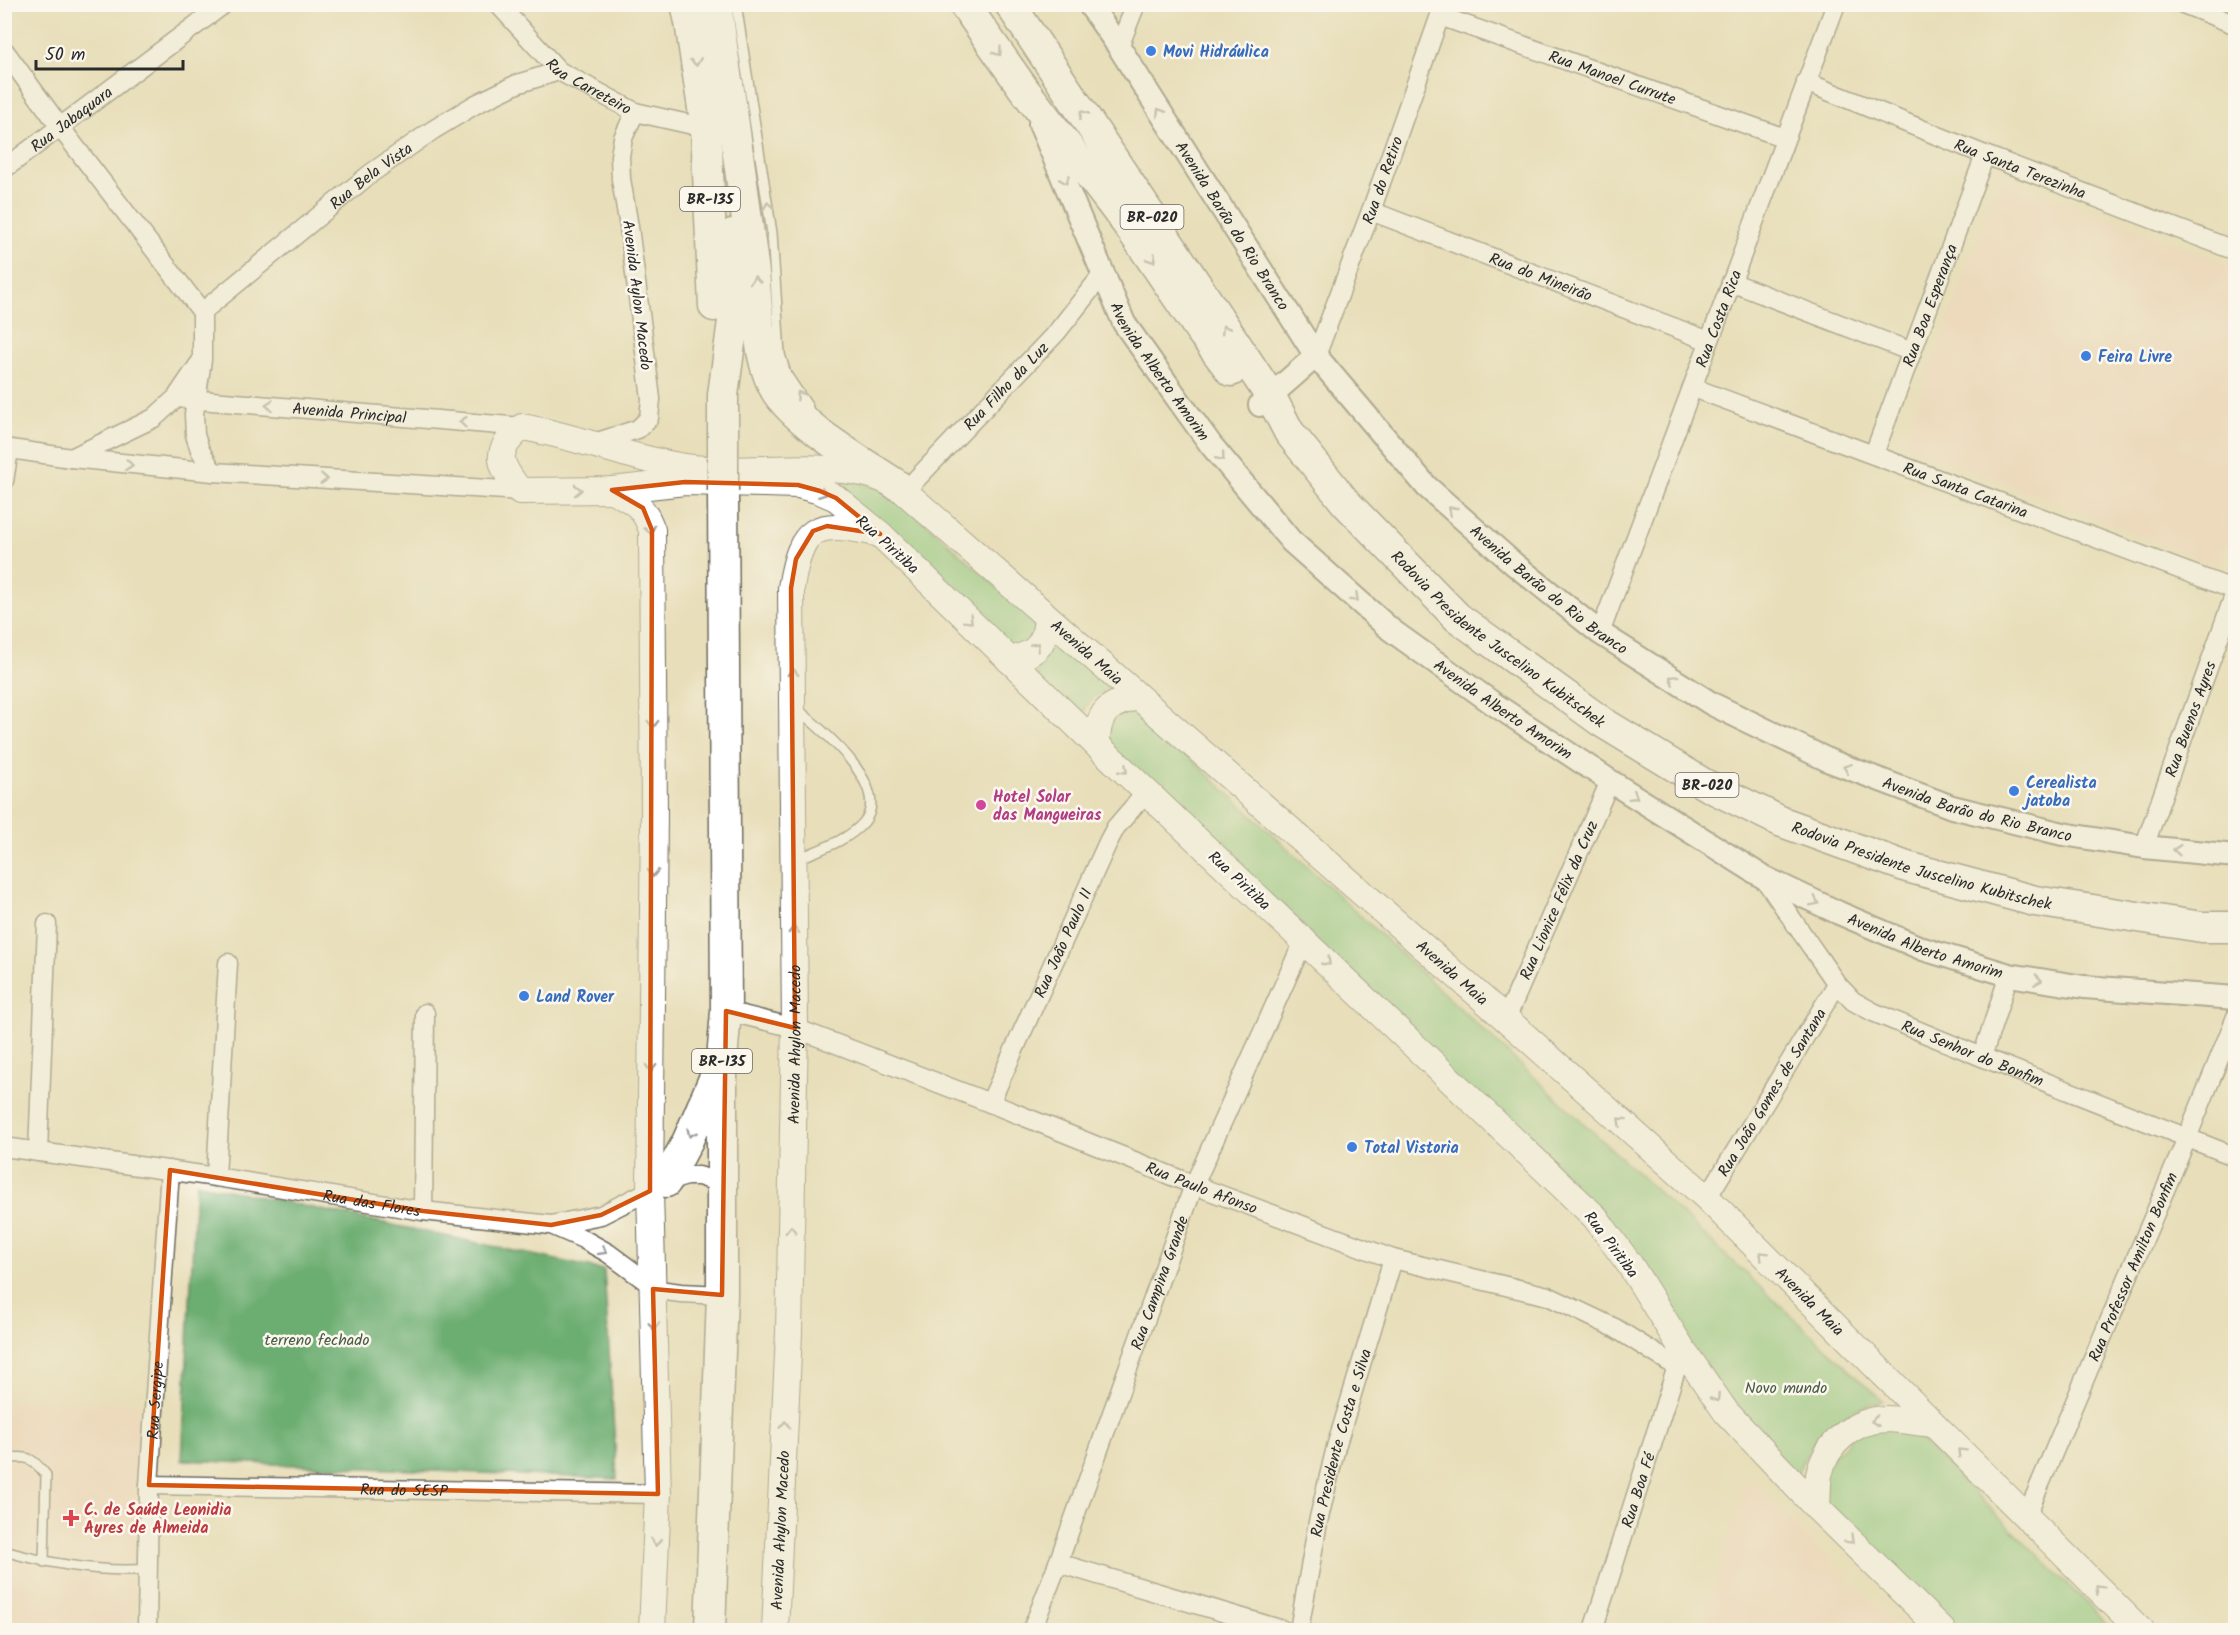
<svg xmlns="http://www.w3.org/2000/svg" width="2240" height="1635" font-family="Kalam,sans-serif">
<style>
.built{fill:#f3d4bf}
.green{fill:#85c983;stroke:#587a57;stroke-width:1.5}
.forest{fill:#6cad71;stroke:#4c6c4e;stroke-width:1.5}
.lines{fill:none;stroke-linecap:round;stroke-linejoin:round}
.service-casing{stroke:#6d6a5d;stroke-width:12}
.minor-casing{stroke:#6d6a5d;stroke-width:21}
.tertiary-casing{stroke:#6d6a5d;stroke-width:26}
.secondary-casing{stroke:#6d6a5d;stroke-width:28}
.trunk-casing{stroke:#6d6a5d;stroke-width:33}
.service{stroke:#fff;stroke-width:9}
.minor{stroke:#fff;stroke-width:18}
.tertiary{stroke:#fff;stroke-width:22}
.secondary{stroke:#fff;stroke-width:26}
.trunk{stroke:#fff;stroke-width:30}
.trunk-bridge-casing{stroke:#6d6a5d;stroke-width:33;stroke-linecap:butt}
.trunk-bridge{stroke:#fff;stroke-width:30}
.oneway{stroke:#a0a0a0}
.marked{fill:none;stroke:#d5540f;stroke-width:4.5;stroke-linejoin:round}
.shop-dot{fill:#3f7fe0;stroke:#fbf7ec;stroke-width:2}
.hotel-dot{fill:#d1479c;stroke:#fbf7ec;stroke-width:2}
.health-dot{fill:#e0444e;stroke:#fbf7ec;stroke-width:2}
.labels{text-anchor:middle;stroke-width:5;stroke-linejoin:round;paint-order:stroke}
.shield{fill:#fbf7ec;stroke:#696865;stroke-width:1.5}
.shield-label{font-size:15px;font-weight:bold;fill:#2b2b2b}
.shop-label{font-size:16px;font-weight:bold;fill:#366cbe;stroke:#fbf7ec;text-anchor:start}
.street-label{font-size:16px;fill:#2b2b2b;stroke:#fbf7ec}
.hotel-label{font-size:16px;font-weight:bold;fill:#b23c85;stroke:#fbf7ec;text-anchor:start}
.park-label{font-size:16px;fill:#465a45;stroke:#fbf7ec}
.health-label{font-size:16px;font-weight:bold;fill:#be3a42;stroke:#fbf7ec;text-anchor:start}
</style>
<rect width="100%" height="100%" fill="#fbf7ec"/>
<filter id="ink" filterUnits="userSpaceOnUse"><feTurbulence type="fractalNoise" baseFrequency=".0167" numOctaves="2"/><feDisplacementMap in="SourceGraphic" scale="12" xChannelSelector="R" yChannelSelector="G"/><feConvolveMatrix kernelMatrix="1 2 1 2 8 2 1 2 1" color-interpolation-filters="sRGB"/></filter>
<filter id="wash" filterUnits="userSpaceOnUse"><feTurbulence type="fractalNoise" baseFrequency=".008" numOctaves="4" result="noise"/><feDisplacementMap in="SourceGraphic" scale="24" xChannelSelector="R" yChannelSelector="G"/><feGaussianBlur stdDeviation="1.35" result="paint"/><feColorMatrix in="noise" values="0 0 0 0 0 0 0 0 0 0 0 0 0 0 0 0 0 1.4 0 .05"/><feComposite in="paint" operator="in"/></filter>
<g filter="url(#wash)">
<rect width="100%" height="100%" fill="#e8deba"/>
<path class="built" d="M2001 178 2235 267V524L2220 566 1903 444Z
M5 1400 141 1405 133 1630H5Z
M1747 1478 1900 1630H1701Z"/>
<path class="green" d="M819 473 889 490 1037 623 1033 637 1012 652Z
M1052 632 1120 692 1096 695 1086 706 1083 721 1019 666Z
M1127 704 1173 742 1883 1401C1839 1411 1813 1434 1796 1476L1726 1406 1605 1231 1097 738Z
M1864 1426 1910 1429 2114 1630H1960L1815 1492 1826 1463Z"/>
<path class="forest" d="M196 1183 604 1270 617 1479 182 1460Z"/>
</g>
<g filter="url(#ink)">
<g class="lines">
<g class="service-casing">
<path id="service" d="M736 4 772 233 780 354 786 374 808 407
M795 860C818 850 848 841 864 822 893 787 820 728 796 708
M4 1459C27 1455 32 1457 46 1475L44 1562
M4 1551C51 1564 100 1573 148 1569"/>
</g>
<g class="minor-casing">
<g id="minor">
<path id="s1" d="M498 4 559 71 635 112 706 128"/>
<path d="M2183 4 2236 25"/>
<path id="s2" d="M1440 16 1785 138"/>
<path d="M1119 47 1136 4"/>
<path d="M4 50 60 127 202 312"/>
<path id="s3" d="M1806 82 1985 155 2236 251"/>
<path id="s4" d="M4 169 224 4"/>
<path id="s5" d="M1371 211 1709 341"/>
<path d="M1731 282 1912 352"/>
<path id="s6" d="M1316 356 1371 211 1444 4"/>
<path id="s7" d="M1694 388 2235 590"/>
<path id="s8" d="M176 398 522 427"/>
<path d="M594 443 638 429 649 418 651 399 629 227 621 179 620 156 623 138 635 112"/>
<path d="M4 448 71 458 154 418 176 398 199 364"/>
<path id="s9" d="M1874 454 1985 155"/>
<path d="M71 458 213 472 520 491"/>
<path id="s10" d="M213 472 200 450 195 435 194 414 202 360V312L370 174 433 130 476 104 517 84 559 71"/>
<path d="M4 481 9 450"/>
<path id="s11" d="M904 492 1057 332 1102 275"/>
<path id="s12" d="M1600 633 1836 4"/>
<path id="s13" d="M2144 847 2236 590"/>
<path id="s14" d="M1763 877 1837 984 1853 1001 1873 1012 1982 1057 2236 1157"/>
<path id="s15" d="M726 1011 795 1028 990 1103 1194 1185 1393 1259 1548 1296 1615 1328 1677 1367"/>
<path id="s16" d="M1506 1019 1610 781"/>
<path d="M1982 1057 2009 975"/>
<path id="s17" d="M990 1103 1108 842 1116 827 1147 791"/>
<path id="s18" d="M4 1147 216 1177 423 1211 551 1225 583 1239 608 1253 658 1290 681 1293 722 1295"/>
<path d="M38 1152 47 924"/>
<path d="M216 1177 228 963"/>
<path id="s19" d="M1707 1198 1837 984"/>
<path d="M423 1211 425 1013"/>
<path d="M551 1225 601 1215 666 1182 687 1176H699L723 1184"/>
<path id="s20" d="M149 1485 658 1494"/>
<path id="s21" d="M2026 1517 2187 1138 2236 1017"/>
<path d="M1058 1563 1283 1630"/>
<path id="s22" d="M147 1630 149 1485 170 1170"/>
<path id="s23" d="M1032 1630 1058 1563 1194 1185 1304 940"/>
<path id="s24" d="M1299 1630 1318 1522 1336 1447 1393 1259"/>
<path id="s25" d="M1593 1630 1680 1357"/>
</g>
</g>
<g class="tertiary-casing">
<g id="tertiary">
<path id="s26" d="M1089 4 1119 47 1316 356 1427 487 1514 564 1600 633 1712 704 1830 761 1952 807 2063 834 2144 847 2236 856"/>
<path id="s27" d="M1040 124 1124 323 1177 398 1211 445 1291 541 1391 630 1494 704 1610 781 1763 877 1839 913 1923 949 2009 975 2084 987 2236 998"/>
<path d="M1260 405 1316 356"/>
</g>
</g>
<g class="secondary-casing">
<g id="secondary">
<path d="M612 490C635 502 643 505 652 530L654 814 650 1191 658 1494 652 1630"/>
<path d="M1009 660C1036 654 1045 646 1047 618"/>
<path d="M1097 745C1097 713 1107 704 1137 697"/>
<path d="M1817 1508C1818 1498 1817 1486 1819 1475 1826 1443 1854 1420 1886 1419 1902 1419 1918 1423 1933 1424"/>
<path id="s28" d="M775 1630 789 1333 795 1028 791 588C801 526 815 519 876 533"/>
<path id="s29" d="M1942 1630 1817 1508 1726 1412 1683 1350 1630 1265 1595 1217 1097 745 880 534 836 498 820 491 798 485 685 482 612 490 520 491C498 463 493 452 522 427 577 436 630 459 686 467 745 475 808 461 867 474 877 476 888 482 897 485L1506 1019 1707 1198 2140 1630"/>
</g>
</g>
<g class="trunk-casing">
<g id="trunk">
<path d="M686 4 690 22 706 128 714 306"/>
<path d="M716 4 730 102"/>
<path d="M964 4 1023 88 1131 229 1200 330 1231 371"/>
<path id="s30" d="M1010 4 1271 397 1289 432 1346 503 1457 617 1602 722 1704 784 1782 822 1907 867 2035 901 2202 927H2236"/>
<path d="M728 84C737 144 745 205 753 265 758 303 756 362 778 394 803 428 861 461 897 485"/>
<path d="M723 457V395L733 321V234"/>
<path d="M666 1182 688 1140 716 1074"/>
<path d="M710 1630 722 1295V1060L726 1011 723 491"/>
</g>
</g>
<use href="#service" class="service"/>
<use href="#minor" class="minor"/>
<use href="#tertiary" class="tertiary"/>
<use href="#secondary" class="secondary"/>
<use href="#trunk" class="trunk"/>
<g class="trunk-bridge-casing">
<path id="trunk-bridge" d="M723 457V491"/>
</g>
<use href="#trunk-bridge" class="trunk-bridge"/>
</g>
<defs><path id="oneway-chevron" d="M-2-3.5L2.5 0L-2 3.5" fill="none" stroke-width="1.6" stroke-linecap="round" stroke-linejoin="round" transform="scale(1.5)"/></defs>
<g class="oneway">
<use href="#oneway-chevron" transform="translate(998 52) rotate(54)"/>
<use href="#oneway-chevron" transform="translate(696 62) rotate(82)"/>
<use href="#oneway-chevron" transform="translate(1160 112) rotate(-122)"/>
<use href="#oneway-chevron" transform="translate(1083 114) rotate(-124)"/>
<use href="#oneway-chevron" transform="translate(1065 180) rotate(68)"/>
<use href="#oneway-chevron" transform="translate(768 206) rotate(-99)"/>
<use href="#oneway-chevron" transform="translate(1152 259) rotate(56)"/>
<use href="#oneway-chevron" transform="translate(755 280) rotate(-97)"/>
<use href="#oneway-chevron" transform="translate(1225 329) rotate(-122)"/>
<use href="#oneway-chevron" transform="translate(800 395) rotate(-124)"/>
<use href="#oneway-chevron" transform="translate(269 405) rotate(-175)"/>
<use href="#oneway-chevron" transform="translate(463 422) rotate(-175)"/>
<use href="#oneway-chevron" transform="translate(1221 457) rotate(50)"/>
<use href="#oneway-chevron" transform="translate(129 465) rotate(6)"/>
<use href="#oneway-chevron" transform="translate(324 479) rotate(4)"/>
<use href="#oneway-chevron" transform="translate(578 490) rotate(-1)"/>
<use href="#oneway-chevron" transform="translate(823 493) rotate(21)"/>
<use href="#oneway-chevron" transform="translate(1452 510) rotate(-139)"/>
<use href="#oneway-chevron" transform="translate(650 530) rotate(79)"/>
<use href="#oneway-chevron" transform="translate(1355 598) rotate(42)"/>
<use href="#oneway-chevron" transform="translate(969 620) rotate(45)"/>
<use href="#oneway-chevron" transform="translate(1036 646) rotate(-48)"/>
<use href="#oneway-chevron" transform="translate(793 672) rotate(-91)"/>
<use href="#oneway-chevron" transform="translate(1673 679) rotate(-148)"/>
<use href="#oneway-chevron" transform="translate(653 724) rotate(90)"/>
<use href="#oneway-chevron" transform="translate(1847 768) rotate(-159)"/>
<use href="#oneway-chevron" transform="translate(1124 770) rotate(43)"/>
<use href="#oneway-chevron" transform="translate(1634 796) rotate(32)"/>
<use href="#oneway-chevron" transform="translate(2177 850) rotate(-175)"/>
<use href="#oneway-chevron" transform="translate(653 873) rotate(91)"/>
<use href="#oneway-chevron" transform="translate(1815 902) rotate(26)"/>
<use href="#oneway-chevron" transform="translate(794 930) rotate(-91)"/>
<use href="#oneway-chevron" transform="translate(1327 962) rotate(44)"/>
<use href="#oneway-chevron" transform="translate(2038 980) rotate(9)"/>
<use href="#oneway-chevron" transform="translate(651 1068) rotate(91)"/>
<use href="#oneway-chevron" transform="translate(1621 1121) rotate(-138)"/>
<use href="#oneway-chevron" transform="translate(691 1133) rotate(114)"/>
<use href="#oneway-chevron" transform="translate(791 1230) rotate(-89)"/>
<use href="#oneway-chevron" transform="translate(603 1251) rotate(31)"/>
<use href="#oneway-chevron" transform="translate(1763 1255) rotate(-135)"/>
<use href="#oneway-chevron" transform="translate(654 1326) rotate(88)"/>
<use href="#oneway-chevron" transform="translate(1716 1398) rotate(57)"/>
<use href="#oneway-chevron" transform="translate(1875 1421) rotate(173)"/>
<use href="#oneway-chevron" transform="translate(785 1425) rotate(-87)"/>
<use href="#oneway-chevron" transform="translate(1961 1452) rotate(-135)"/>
<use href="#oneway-chevron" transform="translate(1850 1540) rotate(45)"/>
<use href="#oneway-chevron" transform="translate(656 1542) rotate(93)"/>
<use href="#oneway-chevron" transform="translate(2099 1589) rotate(-135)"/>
</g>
</g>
<path d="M0 0H2240V1635H0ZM685 482 798 485 820 491 836 498 880 534 827 526 813 531 796 559 791 588 795 1028 726 1011 722 1295 653 1289 658 1494 149 1485 170 1170 423 1211 551 1225 601 1215 650 1191 652 530 643 508 612 490Z" fill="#e8deba" fill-opacity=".55" fill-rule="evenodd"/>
<path class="marked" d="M685 482 798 485 820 491 836 498 880 534 827 526 813 531 796 559 791 588 795 1028 726 1011 722 1295 653 1289 658 1494 149 1485 170 1170 423 1211 551 1225 601 1215 650 1191 652 530 643 508 612 490Z"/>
<g class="shop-dot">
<circle cx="1151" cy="51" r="6"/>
<circle cx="2086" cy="356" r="6"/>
<circle cx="2014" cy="791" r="6"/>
<circle cx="524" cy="996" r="6"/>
<circle cx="1352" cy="1147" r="6"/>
</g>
<circle class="hotel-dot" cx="981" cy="805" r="6"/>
<path class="health-dot" d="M68 1509h6v6h6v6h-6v6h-6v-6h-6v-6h6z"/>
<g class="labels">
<g class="shield">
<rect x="680" y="187" width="60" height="24" rx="4.5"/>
<rect x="1120.5" y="205" width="63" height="24" rx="4.5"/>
<rect x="1675.5" y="773" width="63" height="24" rx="4.5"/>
<rect x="692" y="1049" width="60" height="24" rx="4.5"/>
</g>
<g class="shield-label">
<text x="710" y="204">BR-135</text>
<text x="1152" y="222">BR-020</text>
<text x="1707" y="790">BR-020</text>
<text x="722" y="1066">BR-135</text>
</g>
<g class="shop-label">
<text x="1163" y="57">Movi Hidráulica</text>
<text x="2098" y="362">Feira Livre</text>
<text x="2026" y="788">Cerealista<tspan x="2026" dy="18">jatoba</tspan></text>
<text x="536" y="1002">Land Rover</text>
<text x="1364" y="1153">Total Vistoria</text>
</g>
<g class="street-label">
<text dy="6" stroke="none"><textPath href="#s2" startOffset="183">Rua Manoel Currute</textPath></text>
<text dy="6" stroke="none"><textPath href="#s1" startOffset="124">Rua Carreteiro</textPath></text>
<text dy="6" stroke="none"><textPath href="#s4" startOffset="84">Rua Jabaquara</textPath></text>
<text dy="6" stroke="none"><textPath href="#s3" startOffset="231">Rua Santa Terezinha</textPath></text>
<text dy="6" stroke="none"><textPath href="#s10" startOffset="382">Rua Bela Vista</textPath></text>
<text dy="6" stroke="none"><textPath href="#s6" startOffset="188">Rua do Retiro</textPath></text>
<text dy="6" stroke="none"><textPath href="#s26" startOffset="264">Avenida Barão do Rio Branco</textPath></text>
<text dy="6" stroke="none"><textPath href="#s5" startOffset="182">Rua do Mineirão</textPath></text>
<text transform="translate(638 295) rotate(83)" y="6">Avenida Aylon Macedo</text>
<text dy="6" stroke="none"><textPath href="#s9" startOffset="159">Rua Boa Esperança</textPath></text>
<text dy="6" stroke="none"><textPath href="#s12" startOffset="336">Rua Costa Rica</textPath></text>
<text dy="6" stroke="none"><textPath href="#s27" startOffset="276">Avenida Alberto Amorim</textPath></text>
<text dy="6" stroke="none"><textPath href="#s11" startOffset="147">Rua Filho da Luz</textPath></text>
<text dy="6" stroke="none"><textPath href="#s8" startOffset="174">Avenida Principal</textPath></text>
<text dy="6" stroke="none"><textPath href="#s7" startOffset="290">Rua Santa Catarina</textPath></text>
<text transform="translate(888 544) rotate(42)" y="6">Rua Piritiba</text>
<text dy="6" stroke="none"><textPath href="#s26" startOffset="750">Avenida Barão do Rio Branco</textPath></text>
<text dy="6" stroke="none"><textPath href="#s30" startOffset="807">Rodovia Presidente Juscelino Kubitschek</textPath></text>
<text dy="6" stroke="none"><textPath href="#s29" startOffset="2618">Avenida Maia</textPath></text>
<text dy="6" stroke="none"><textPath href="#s27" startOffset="762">Avenida Alberto Amorim</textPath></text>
<text dy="6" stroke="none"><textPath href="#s13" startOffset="136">Rua Buenos Ayres</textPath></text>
<text dy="6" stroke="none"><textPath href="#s26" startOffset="1236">Avenida Barão do Rio Branco</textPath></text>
<text dy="6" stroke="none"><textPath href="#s30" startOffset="1293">Rodovia Presidente Juscelino Kubitschek</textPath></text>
<text transform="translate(1240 880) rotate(43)" y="6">Rua Piritiba</text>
<text dy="6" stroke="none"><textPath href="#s16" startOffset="130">Rua Lionice Félix da Cruz</textPath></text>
<text dy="6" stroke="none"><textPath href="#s17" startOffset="176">Rua João Paulo II</textPath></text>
<text dy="6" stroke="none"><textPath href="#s27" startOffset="1248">Avenida Alberto Amorim</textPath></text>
<text dy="6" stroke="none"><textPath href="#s29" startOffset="3104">Avenida Maia</textPath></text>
<text dy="6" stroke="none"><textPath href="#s28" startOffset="586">Avenida Ahylon Macedo</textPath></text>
<text dy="6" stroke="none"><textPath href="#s14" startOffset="284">Rua Senhor do Bonfim</textPath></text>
<text dy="6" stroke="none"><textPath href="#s19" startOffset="124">Rua João Gomes de Santana</textPath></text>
<text dy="6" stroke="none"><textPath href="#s15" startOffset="508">Rua Paulo Afonso</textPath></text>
<text dy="6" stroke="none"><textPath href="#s18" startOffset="372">Rua das Flores</textPath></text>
<text transform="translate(1612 1244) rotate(53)" y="6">Rua Piritiba</text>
<text dy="6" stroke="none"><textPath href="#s21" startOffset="272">Rua Professor Amilton Bonfim</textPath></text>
<text dy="6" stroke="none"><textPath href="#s23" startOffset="370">Rua Campina Grande</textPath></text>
<text dy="6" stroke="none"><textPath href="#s29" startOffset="3590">Avenida Maia</textPath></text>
<text dy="6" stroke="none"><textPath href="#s22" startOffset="230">Rua Sergipe</textPath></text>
<text dy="6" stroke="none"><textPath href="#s24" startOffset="192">Rua Presidente Costa e Silva</textPath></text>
<text dy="6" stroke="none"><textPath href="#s20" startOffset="255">Rua do SESP</textPath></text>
<text dy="6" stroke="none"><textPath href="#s25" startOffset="147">Rua Boa Fé</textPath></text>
<text dy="6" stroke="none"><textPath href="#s28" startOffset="100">Avenida Ahylon Macedo</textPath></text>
</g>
<g class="hotel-label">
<text x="993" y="802">Hotel Solar<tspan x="993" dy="18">das Mangueiras</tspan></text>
</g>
<g class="park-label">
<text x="317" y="1345">terreno fechado</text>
<text x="1786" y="1393">Novo mundo</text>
</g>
<g class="health-label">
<text x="84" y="1515">C. de Saúde Leonidia<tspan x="84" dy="18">Ayres de Almeida</tspan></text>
</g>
</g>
<rect width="2240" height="1635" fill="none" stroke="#fbf7ec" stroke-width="24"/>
<path d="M36 60v9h147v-9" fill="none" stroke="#2b2b2b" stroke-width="3"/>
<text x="45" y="60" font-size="18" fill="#2b2b2b" stroke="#fbf7ec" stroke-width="4.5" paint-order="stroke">50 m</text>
</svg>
